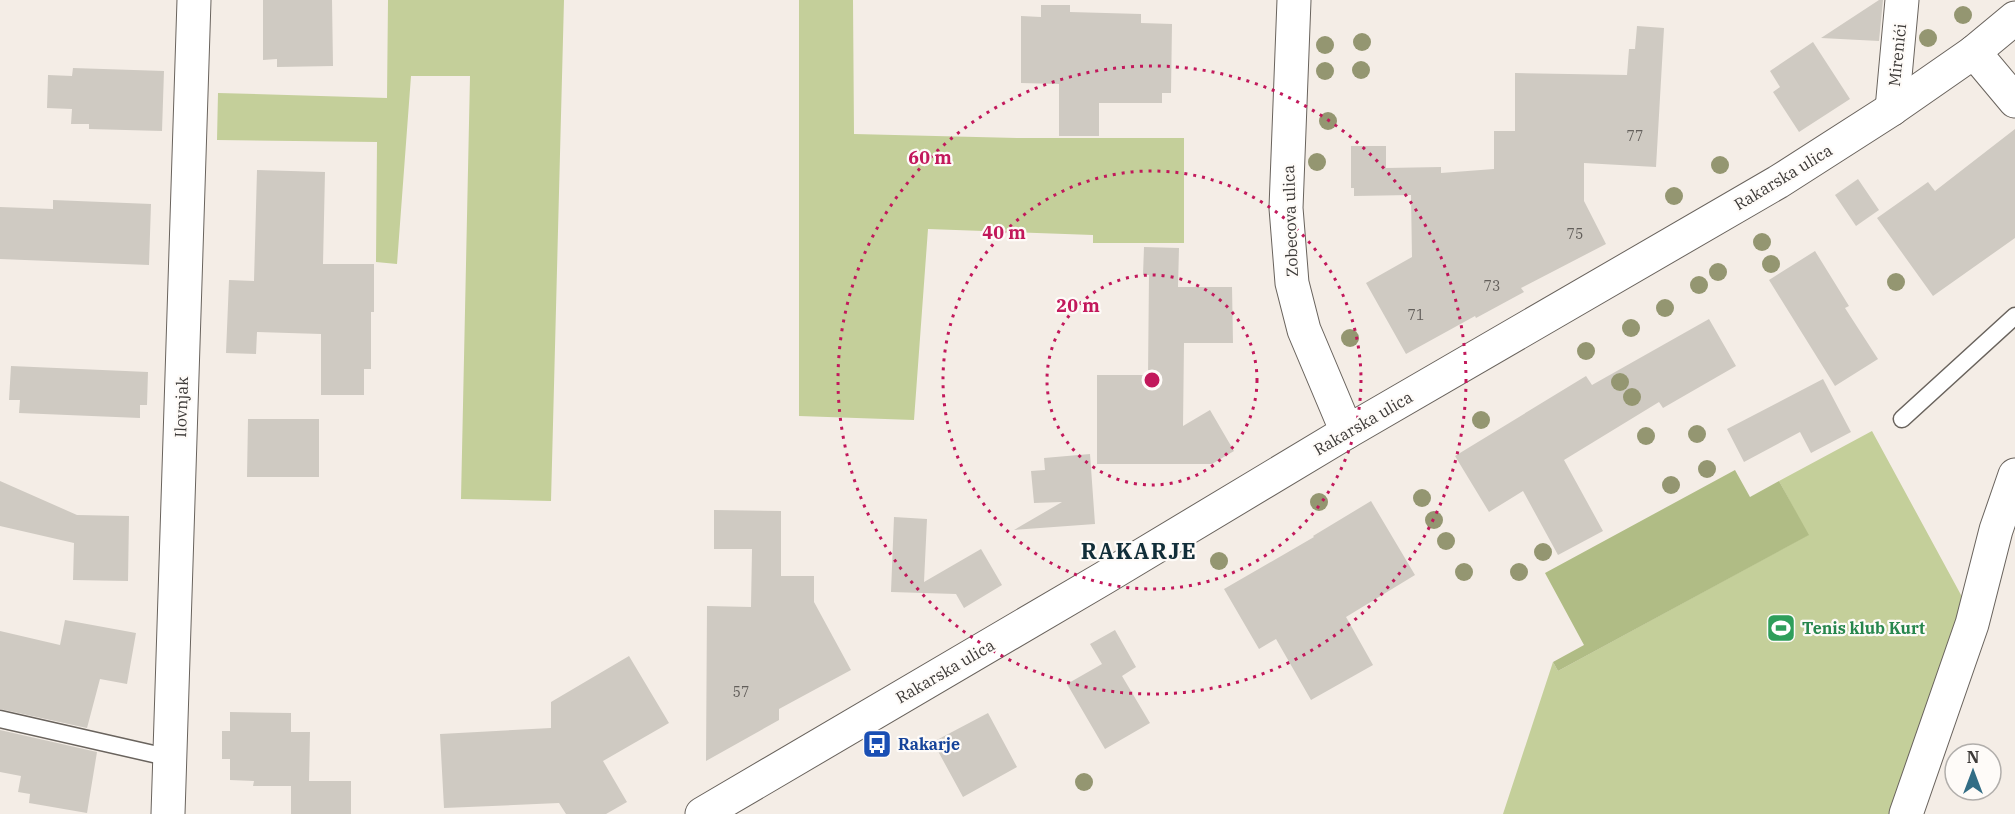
<svg xmlns="http://www.w3.org/2000/svg" width="2015" height="814" font-family="'IBM Plex Serif',serif">
<style>
.green{fill:#c4cf9a}
.forest{fill:#b0bc85}
.building{fill:#cfcac2}
.lines{fill:none;stroke-linecap:round;stroke-linejoin:round}
.service-casing{stroke:#69635d;stroke-width:19}
.minor-casing{stroke:#69635d;stroke-width:35}
.secondary-casing{stroke:#69635d;stroke-width:35}
.service{stroke:#fff;stroke-width:16}
.minor{stroke:#fff;stroke-width:33}
.secondary{stroke:#fff;stroke-width:33}
.tree{fill:#949671}
.ring{fill:none;stroke:#c2185b;stroke-width:3;stroke-dasharray:3 6}
.labels{text-anchor:middle;stroke-width:4.5;stroke-linejoin:round;paint-order:stroke}
.number-label{font-size:14px;fill:#625e5a}
.street-label{font-size:16px;fill:#3d3a38;stroke:#fefbf8}
.leisure-label{font-size:16px;font-weight:bold;fill:#27864d;stroke:#fefbf8;text-anchor:start}
.transit-label{font-size:16px;font-weight:bold;fill:#164399;stroke:#fefbf8;text-anchor:start}
.district-label{font-size:22px;font-weight:bold;letter-spacing:1.5px;fill:#122e39;stroke:#fefbf8}
.centre{fill:#c2185b;stroke:#fefbf8;stroke-width:3}
.ring-label{font-size:18px;text-anchor:middle;font-weight:bold;fill:#c2185b;stroke:#fefbf8;stroke-width:4.5;stroke-linejoin:round;paint-order:stroke}
</style>
<rect width="100%" height="100%" fill="#f4ede6"/>
<path class="green" d="M388 0H564L551 501 461 499 470 76H411L397 264 376 262 377 142 217 140 218 93 387 98Z
M799 0H853L854 134 1017 138H1184V243H1093V235L928 229 914 420 799 416Z
M1872 431 1967 606 1892 814H1503L1553 662 1558 671 1808 535 1779 481Z"/>
<path class="forest" d="M1735 470 1750 497 1779 481 1809 535 1558 671 1553 662 1584 645 1545 573Z"/>
<path class="building" d="M263 0H332L333 66 277 67V59L263 60Z
M1879 0H1883L1879 41 1821 38Z
M1041 5H1070V12L1141 14V23L1172 24 1171 93H1162V103H1099V136H1059V84L1021 83V16L1041 17Z
M1637 26 1664 28 1656 167 1584 163V201L1606 244 1521 288 1524 292 1476 318 1475 316 1406 354 1366 283 1412 257 1411 195 1354 196V188H1351V146H1386V168L1441 167V173L1494 169V131H1515V73L1627 75 1629 49H1635Z
M1813 42 1850 99 1799 132 1773 92 1780 87 1770 71Z
M73 68 164 71 162 131 89 129V124H71L72 109 47 108 48 75 72 76Z
M2015 129V238L1933 296 1877 218 1928 182 1935 191Z
M257 170 325 172 323 264H374V312H371V369H364V395H321V334L257 332 256 354 226 353 229 280 254 281Z
M1858 179 1879 210 1856 226 1835 195Z
M53 200 151 204 149 265 0 259V207L53 209Z
M1144 247 1179 248 1178 287H1232L1233 343H1184L1183 426 1210 410 1234 451 1212 464H1097V375H1148L1149 275H1143Z
M1815 251 1849 306 1845 308 1878 359 1835 386 1769 280Z
M1709 319 1736 366 1663 408 1659 402 1564 460 1603 531 1558 555 1523 491 1489 512 1455 456 1586 376 1592 385Z
M11 366 148 372 147 405H140V418L19 413 20 400H9Z
M1823 379 1851 432 1811 453 1800 432 1744 462 1727 429Z
M248 419H319V477H247Z
M1090 454 1095 524 1014 530 1062 502 1034 503 1031 471 1045 470 1044 458Z
M0 481 77 515 129 516 128 581 73 580 74 543 0 526Z
M1371 501 1415 575 1346 617 1373 665 1311 700 1276 639 1259 649 1224 589 1314 537 1313 536Z
M714 510 781 511V576H814V602L851 670 779 709V720L706 761 707 606 751 607 752 549H714Z
M894 517 927 519 924 582 981 549 1002 585 964 608 956 594 891 592Z
M65 620 136 633 127 684 100 679 87 728 0 709V631L60 645Z
M1115 630 1136 667 1122 676 1150 723 1105 749 1067 684 1102 664 1090 644Z
M629 656 669 723 603 761 627 802 606 814H566L559 803 444 808 440 734 551 728V702Z
M230 712 291 713V732H310L309 781H351V814H291V786H253L254 781 230 780V759H222V731H230Z
M988 713 1017 767 963 797 933 742Z
M0 730 97 752 87 813 29 803 30 794 18 792 21 776 0 772Z"/>
<g class="lines">
<g class="service-casing">
<path id="service" d="M1902 419 2015 316
M0 719 171 758"/>
</g>
<g class="minor-casing">
<path id="minor" d="M1294 0 1286 208 1292 283 1304 330 1347 432
M1974 52 2015 101
M1892 109 1902 0
M168 814 194 0
M1906 814 1972 624 1996 530 2015 475"/>
</g>
<g class="secondary-casing">
<path id="secondary" d="M702 814 1104 578 1347 432 1778 182 1892 109 1974 52 2015 18"/>
</g>
<use href="#service" class="service"/>
<use href="#minor" class="minor"/>
<use href="#secondary" class="secondary"/>
</g>
<g class="tree">
<circle cx="1963" cy="15" r="9"/>
<circle cx="1928" cy="38" r="9"/>
<circle cx="1362" cy="42" r="9"/>
<circle cx="1325" cy="45" r="9"/>
<circle cx="1361" cy="70" r="9"/>
<circle cx="1325" cy="71" r="9"/>
<circle cx="1328" cy="121" r="9"/>
<circle cx="1317" cy="162" r="9"/>
<circle cx="1720" cy="165" r="9"/>
<circle cx="1674" cy="196" r="9"/>
<circle cx="1762" cy="242" r="9"/>
<circle cx="1771" cy="264" r="9"/>
<circle cx="1718" cy="272" r="9"/>
<circle cx="1896" cy="282" r="9"/>
<circle cx="1699" cy="285" r="9"/>
<circle cx="1665" cy="308" r="9"/>
<circle cx="1631" cy="328" r="9"/>
<circle cx="1350" cy="338" r="9"/>
<circle cx="1586" cy="351" r="9"/>
<circle cx="1620" cy="382" r="9"/>
<circle cx="1632" cy="397" r="9"/>
<circle cx="1481" cy="420" r="9"/>
<circle cx="1697" cy="434" r="9"/>
<circle cx="1646" cy="436" r="9"/>
<circle cx="1707" cy="469" r="9"/>
<circle cx="1671" cy="485" r="9"/>
<circle cx="1422" cy="498" r="9"/>
<circle cx="1319" cy="502" r="9"/>
<circle cx="1434" cy="520" r="9"/>
<circle cx="1446" cy="541" r="9"/>
<circle cx="1543" cy="552" r="9"/>
<circle cx="1219" cy="561" r="9"/>
<circle cx="1464" cy="572" r="9"/>
<circle cx="1519" cy="572" r="9"/>
<circle cx="1084" cy="782" r="9"/>
</g>
<g class="ring">
<circle cx="1152" cy="380" r="105"/>
<circle cx="1152" cy="380" r="209"/>
<circle cx="1152" cy="380" r="314"/>
</g>
<defs>
<g id="stadium-square" transform="scale(1.5)"><rect x="-9" y="-9" width="18" height="18" rx="4" fill="#2e9e5b" stroke="#fefbf8"/><path d="M0-5a6.5 5 0 1 0 0 10a6.5 5 0 1 0 0-10ZM-3.5-1.8h7v3.6h-7Z" fill="#fff"/></g>
<g id="bus-square" transform="scale(1.5)"><rect x="-9" y="-9" width="18" height="18" rx="4" fill="#1a4fb4" stroke="#fefbf8"/><path d="M-5-6H5V4H4V6H2V4H-2V6H-4V4H-5ZM-3.5-4V0h7V-4ZM-3.5 1.2v1.5H-2V1.2ZM2 1.2v1.5H3.5V1.2Z" fill="#fff"/></g>
</defs>
<g fill-rule="evenodd">
<use href="#stadium-square" x="1781" y="628"/>
<use href="#bus-square" x="877" y="744"/>
</g>
<g class="labels">
<g class="number-label">
<text x="1635" y="141">77</text>
<text x="1575" y="239">75</text>
<text x="1492" y="291">73</text>
<text x="1416" y="320">71</text>
<text x="741" y="697">57</text>
</g>
<g class="street-label">
<text transform="translate(1897 55) rotate(-84)" y="6">Mirenići</text>
<text transform="translate(1783 177) rotate(-31)" y="6">Rakarska ulica</text>
<text transform="translate(1290 221) rotate(-92)" y="6">Zobecova ulica</text>
<text transform="translate(181 407) rotate(-88)" y="6">Ilovnjak</text>
<text transform="translate(1363 423) rotate(-30)" y="6">Rakarska ulica</text>
<text transform="translate(945 671) rotate(-30)" y="6">Rakarska ulica</text>
</g>
<g class="leisure-label">
<text x="1802" y="634">Tenis klub Kurt</text>
</g>
<g class="transit-label">
<text x="898" y="750">Rakarje</text>
</g>
<g class="district-label">
<text x="1139" y="559">RAKARJE</text>
</g>
</g>
<circle cx="1152" cy="380" r="9" class="centre"/>
<g class="ring-label">
<text x="930" y="164">60 m</text>
<text x="1004" y="239">40 m</text>
<text x="1078" y="312">20 m</text>
</g>
<g transform="translate(1973 772)"><circle r="28" fill="#fefbf8" stroke="#b1aeab" stroke-width="1.5"/>
<path d="M0-4.5L10 22L0 15L-10 22Z" fill="#326d85"/>
<text y="-9" font-size="16" font-weight="bold" text-anchor="middle" fill="#3d3a38">N</text>
</g>
</svg>
